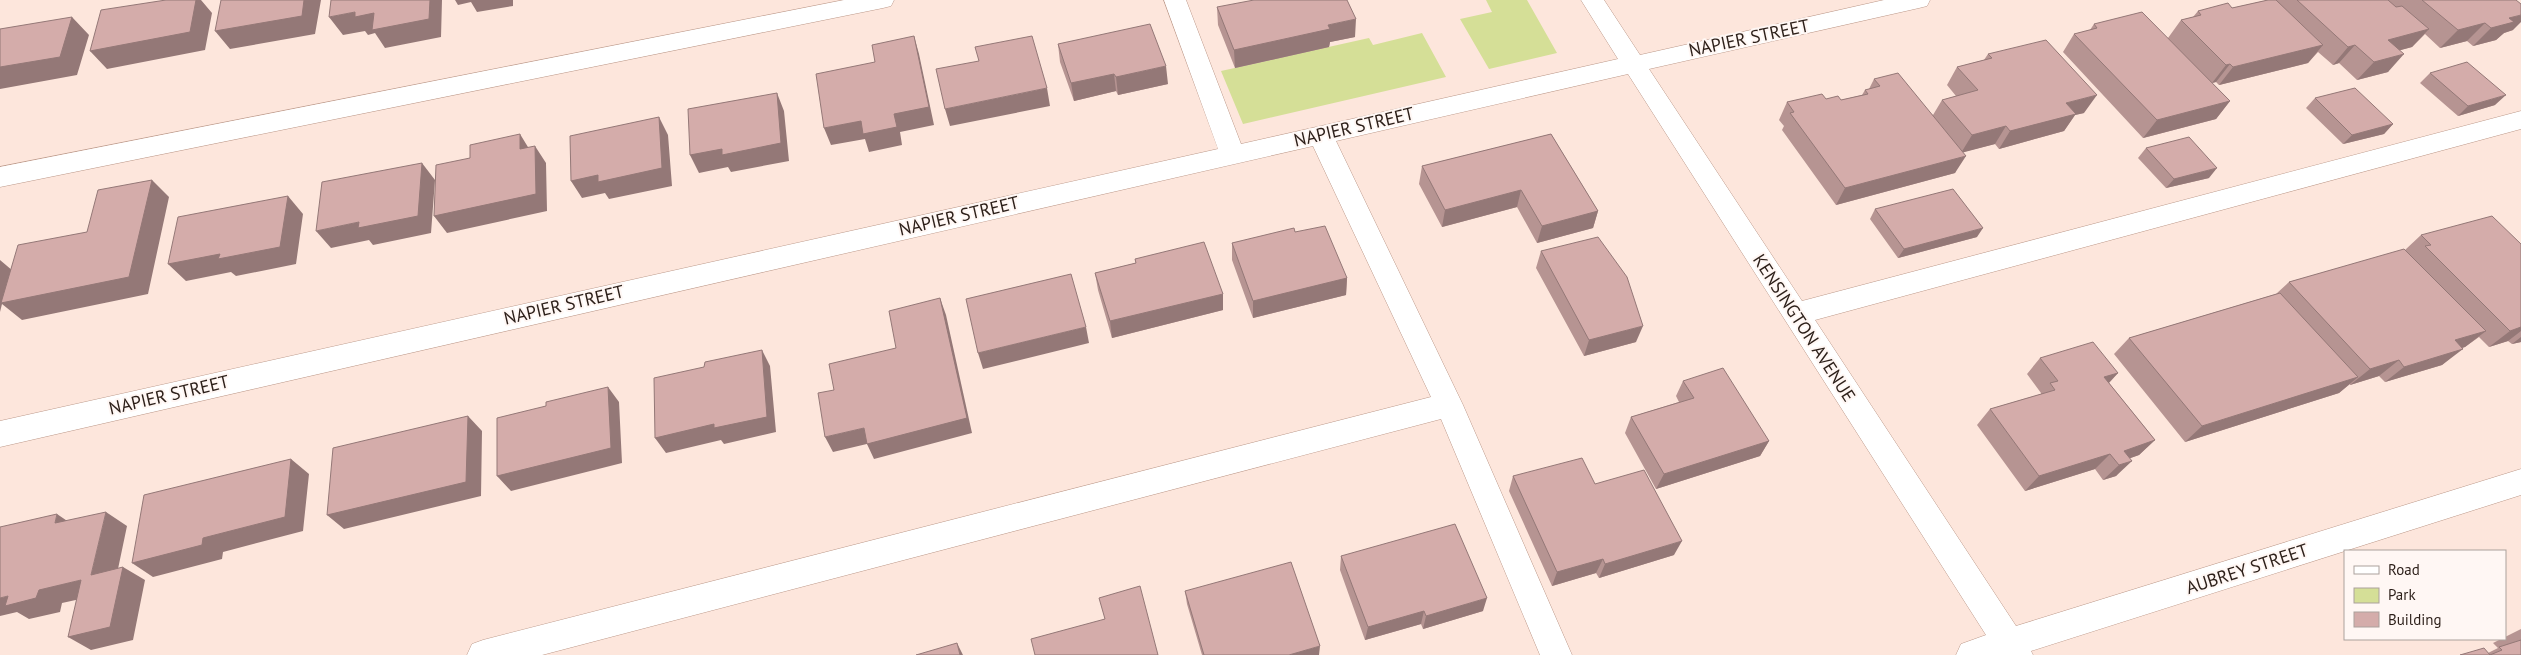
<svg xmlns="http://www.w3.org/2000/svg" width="2521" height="655" font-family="'PT Sans',sans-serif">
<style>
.green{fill:#d5df97}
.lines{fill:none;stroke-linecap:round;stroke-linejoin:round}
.minor-casing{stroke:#bc998a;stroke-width:1}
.minor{fill:#fff;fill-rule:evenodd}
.wall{fill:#b69492}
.shaded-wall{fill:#947877}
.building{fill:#d4acaa;stroke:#947877}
.labels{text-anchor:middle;stroke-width:4;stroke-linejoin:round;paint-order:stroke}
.street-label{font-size:18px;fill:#2c1f19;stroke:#fff7f4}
</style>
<rect width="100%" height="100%" fill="#fde6dc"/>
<path class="green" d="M1486 0H1527L1557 53 1489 69 1460 19 1492 12Z
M1422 33 1446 77 1243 124 1221 71 1369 38 1373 45Z"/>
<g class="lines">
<g class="minor-casing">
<path id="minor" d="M844 0H894L891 6 883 8 0 187V167Z
M1164 0H1186L1241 144 1618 59 1581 0H1604L1640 55 1884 0H1930L1927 6 1919 8 1649 69 1802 301 2521 111V129L1815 320 2016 626 2521 469V495L2031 651 2033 655H1956L1961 644 1986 635 1628 74 1336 141 1463 405 1572 655H1540L1441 419 542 655H467L472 644 483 640 1431 397 1313 146 0 447V421L1218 149Z"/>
</g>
<use href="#minor" class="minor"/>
</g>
<path class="wall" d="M2268 0H2516L2513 30 2504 33 2496 40 2473 46 2467 41 2440 48 2425 34 2412 47 2400 50 2388 72 2357 80 2339 63 2333 65 2318 52 2308 63 2219 85 2216 82 2212 83 2230 101 2216 119 2143 138 2063 52 2074 34 2090 30 2094 24 2168 38 2181 20 2193 17 2198 11 2232 8Z
M1217 7 1355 37 1330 42 1329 47 1235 68 1218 25Z
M1058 44 1168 84 1118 95 1116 91 1074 101 1060 62Z
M1988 54 2084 113 2075 115 2064 131 1999 149 1995 144 1963 152 1955 173 1836 205 1782 130 1784 126 1779 120 1787 102 1826 99 1841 100 1862 95 1865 90 1869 89 1874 79 1933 115 1942 100 1956 96 1947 85 1957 67 1984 60Z
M2430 73 2495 105 2458 116 2420 83Z
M2315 98 2393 124 2384 134 2343 144 2306 108Z
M1551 134 1598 211 1593 228 1537 243 1517 207 1442 227 1419 184 1422 166Z
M2146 148 2209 178 2166 188 2138 158Z
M1875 209 1977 237 1898 258 1870 219Z
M1295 232 1347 278 1346 295 1253 318 1232 260V243Z
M2421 235 2521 244V342L2512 344 2508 341 2489 347 2479 337 2465 347 2462 348 2442 365 2385 382 2379 376 2350 385V384L2339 393 2185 442 2114 354 2129 338 2276 294 2289 282 2405 250Z
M1541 251 1636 342 1584 356 1536 268Z
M1135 259 1223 294V310L1112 338 1098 290 1095 273 1136 263Z
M2040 358 2118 373 2109 383 2155 440 2139 455 2130 458 2116 476 2103 480 2095 469 2025 491 1977 425 1990 409 2041 394V393L2027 374Z
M1683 381 1769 441 1760 456 1656 489 1625 433 1631 417 1679 402 1676 396Z
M1513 476 1595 484 1674 555 1599 578 1596 573 1552 586 1509 491Z
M1341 556 1483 611 1423 629 1421 624 1365 640 1340 570Z
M1185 591 1319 655H1202L1187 604Z
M2521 629V655H2460L2488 653 2498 648 2493 643 2501 639H2505V637Z"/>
<path class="shaded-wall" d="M196 0H201L212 13 205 50 107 69 90 51Z
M304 0H321L315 34 230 49 215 31Z
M430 0H442L441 37 385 48 375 33 368 35 365 31 343 35 329 17 355 12 374 13Z
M455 0H513V6L477 12 471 2 458 5Z
M2521 15V22L2513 30 2504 33 2496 40 2473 46 2491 28 2509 18Z
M72 17 89 35 77 75 0 89V67Z
M1356 19 1355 37 1330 42 1329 47 1235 68 1234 50 1328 25Z
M2485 23 2467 41 2440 48 2458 30Z
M2429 29 2412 47 2372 58 2388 40Z
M914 36 919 54 934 125 900 132 902 145 869 152 865 139 831 145 824 128 894 114Z
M2323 45 2308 63 2219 85 2233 67Z
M2355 45 2339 63 2333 65 2348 47Z
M2404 54 2388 72 2357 80 2374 62Z
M2230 64 2216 82 2212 83 2226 65Z
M1166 66 1168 84 1118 95 1116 77Z
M1114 74 1116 91 1074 101 1071 83Z
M1047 88 1050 106 950 126 945 109Z
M777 93 784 111 789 161 731 172 728 167 699 173 690 155Z
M2097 95 2084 113 2075 115 2064 131 1999 149 2010 131 2066 103Z
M2506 95 2495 105 2458 116 2468 106Z
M2230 101 2216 119 2143 138 2157 120Z
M659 117 668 135 672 186 609 199 605 193 582 198 571 181Z
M2393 124 2384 134 2343 144 2352 135Z
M2006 126 1995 144 1961 153 1972 135Z
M520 134 531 152 520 149Z
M535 146 546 163 547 211 447 233 434 216Z
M1966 156 1955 173 1836 205 1845 188Z
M422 163 435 180 431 233 373 245 369 240 331 248 316 231 359 222Z
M2217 168 2209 178 2166 188 2174 179Z
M152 180 169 197 148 294 22 320 2 304 0 312V260L13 271 3 303Z
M1521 190 1517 207 1442 227 1445 210Z
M288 196 303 214 296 264 236 276 231 272 186 281 168 264Z
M1598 211 1593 228 1537 243 1542 226Z
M1983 228 1977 237 1898 258 1904 249Z
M1347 278 1346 295 1253 318V301Z
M1223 294V310L1112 338 1110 321Z
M940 298 946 315 972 433 874 459 867 444Z
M1643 326 1636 342 1584 356 1589 340Z
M1086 327 1089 343 983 369 978 353Z
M2521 327V331L2508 341 2489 347 2510 331Z
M2486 331 2465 347 2434 356 2455 340Z
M2521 337V342L2512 344Z
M2463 349 2442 365 2385 382 2404 367Z
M762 350 770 366 776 432 724 444 721 440 666 453 655 438Z
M2399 360 2379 376 2350 385 2370 369Z
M2118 373 2103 389 2104 377Z
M2358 377 2339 393 2185 442 2202 426Z
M608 387 619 402 622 463 511 491 497 476Z
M468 416 482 431 481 496 344 529 327 515Z
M864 428 871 443 833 452 825 437Z
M2155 440 2139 455 2117 463 2124 451Z
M1769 441 1760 456 1656 489 1664 474Z
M2110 454 2095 469 2025 491 2039 476Z
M291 459 309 474 303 531 223 552 222 559 153 577 132 563 203 538Z
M2132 461 2116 476 2103 480 2119 465Z
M106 512 127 526 114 588 91 575Z
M57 514 79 529 55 523Z
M1682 541 1674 555 1599 578 1605 564Z
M1603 559 1596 573 1552 586 1557 572Z
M123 567 145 580 133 640 91 650 68 637Z
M81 580 103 594 62 603 60 612 29 619 17 612 0 616V598Z
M1487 598 1483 611 1423 629 1426 616Z
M1424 611 1421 624 1365 640 1368 627Z
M957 643 963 655H960Z
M1320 646 1319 655H1289Z"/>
<path class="building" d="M166 0H196L190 32 90 51 101 10Z
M221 0H304L302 16 215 31Z
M331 0H430L429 19 372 30 374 13 355 17V12L329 17Z
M1254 0H1347L1356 19 1328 25 1330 29 1234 50 1217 7Z
M2268 0H2276L2323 45 2233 67 2230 64 2226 65 2181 20 2201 15 2198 11 2228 3 2232 8Z
M2297 0H2388L2396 7 2402 6 2429 29 2388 40 2404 54 2374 62 2355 45 2348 47Z
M2422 0H2516L2521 4V15L2509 18 2514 22 2491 28 2485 23 2458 30Z
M2142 12 2230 101 2157 120 2074 34 2097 28 2094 24Z
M72 17 60 57 0 67V29Z
M1150 24 1166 66 1116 77 1114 74 1071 83 1058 44Z
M914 36 929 107 894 114 897 127 863 134 861 121 824 128 816 74 875 62 872 45Z
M1032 36 1047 88 945 109 936 69 979 61 975 47Z
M2046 40 2097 95 2066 103 2076 114 2010 131 2006 126 1972 135 1942 100 1978 90 1957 67 1992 58 1988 54Z
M2467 62 2506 95 2468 106 2430 73Z
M1898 73 1966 156 1845 188 1790 113 1794 112 1787 102 1822 94 1826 99 1838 96 1841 100 1868 94 1865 90 1880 86 1874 79Z
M2355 88 2393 124 2352 135 2315 98Z
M777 93 781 143 722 155V149L690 155 688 109Z
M659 117 662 168 598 182V175L571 181 570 136Z
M520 134V149L535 146 536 194 434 216 436 165 470 158V145Z
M1551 134 1598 211 1542 226 1521 190 1445 210 1422 166Z
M2189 137 2217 168 2174 179 2146 148Z
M422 163 418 216 358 228 359 222 316 231 322 182Z
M152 180 129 277 1 303 18 245 87 232 98 190Z
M1953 189 1983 228 1904 249 1875 209Z
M288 196 280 247 218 259 220 254 168 264 178 217Z
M2492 216 2521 244V327L2510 331 2425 246 2431 245 2421 235Z
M1325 226 1347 278 1253 301 1232 243 1294 228 1295 232Z
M1598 237 1627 277 1643 326 1589 340 1541 251Z
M1204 242 1223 294 1110 321 1095 273 1136 263 1135 259Z
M2404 249 2486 331 2455 340 2463 349 2404 367 2399 360 2370 369 2289 282Z
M1071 274 1086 327 978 353 966 299Z
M2280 293 2358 377 2202 426 2129 338Z
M940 298 967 418 867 444 864 428 825 437 818 393 834 390 829 364 896 348 889 311Z
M2093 342 2118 373 2104 377 2155 440 2124 451 2132 461 2119 465 2110 454 2039 476 1990 409 2055 390 2050 383 2058 381 2040 358Z
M762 350 767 417 714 428V424L655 438 654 378 704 367 705 362Z
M1723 368 1769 441 1664 474 1631 417 1694 398 1683 381Z
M608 387 611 448 497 476V418L546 406V402Z
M468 416 466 482 327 515 333 448Z
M1582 458 1595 484 1644 470 1682 541 1605 564 1603 559 1557 572 1513 476Z
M291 459 285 517 203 538 202 545 132 563 144 495Z
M106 512 91 575 123 567 110 627 68 637 81 580 39 590 36 598 5 606 8 596 0 598V527L57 514 55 523Z
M1455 524 1487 598 1426 616 1424 611 1368 627 1341 556Z
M1291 562 1320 646 1289 655H1204L1185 591Z
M1140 586 1158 655H1035L1031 639 1105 619 1099 598Z
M2521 640V655H2460L2484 648 2490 655 2502 650 2499 647Z
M957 643 960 655H916Z"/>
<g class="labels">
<g class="street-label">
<text transform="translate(1749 38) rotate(-12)" y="6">NAPIER STREET</text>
<text transform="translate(1354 127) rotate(-13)" y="6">NAPIER STREET</text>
<text transform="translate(959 216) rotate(-13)" y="6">NAPIER STREET</text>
<text transform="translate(564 305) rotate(-13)" y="6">NAPIER STREET</text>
<text transform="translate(1804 328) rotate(57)" y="6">KENSINGTON AVENUE</text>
<text transform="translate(169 395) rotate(-13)" y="6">NAPIER STREET</text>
<text transform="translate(2247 569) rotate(-18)" y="6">AUBREY STREET</text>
</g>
</g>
<rect x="2344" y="550" width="162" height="90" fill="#fff7f4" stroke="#aba19c"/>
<rect x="2354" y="566" width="25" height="8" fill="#ffffff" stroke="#aba19c"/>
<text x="2388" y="575" font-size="15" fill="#2c1f19">Road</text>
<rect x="2354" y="588" width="25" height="15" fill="#d5df97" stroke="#aba19c"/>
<text x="2388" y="600" font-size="15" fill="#2c1f19">Park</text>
<rect x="2354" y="612" width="25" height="15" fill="#d4acaa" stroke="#aba19c"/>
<text x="2388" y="625" font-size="15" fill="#2c1f19">Building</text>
</svg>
